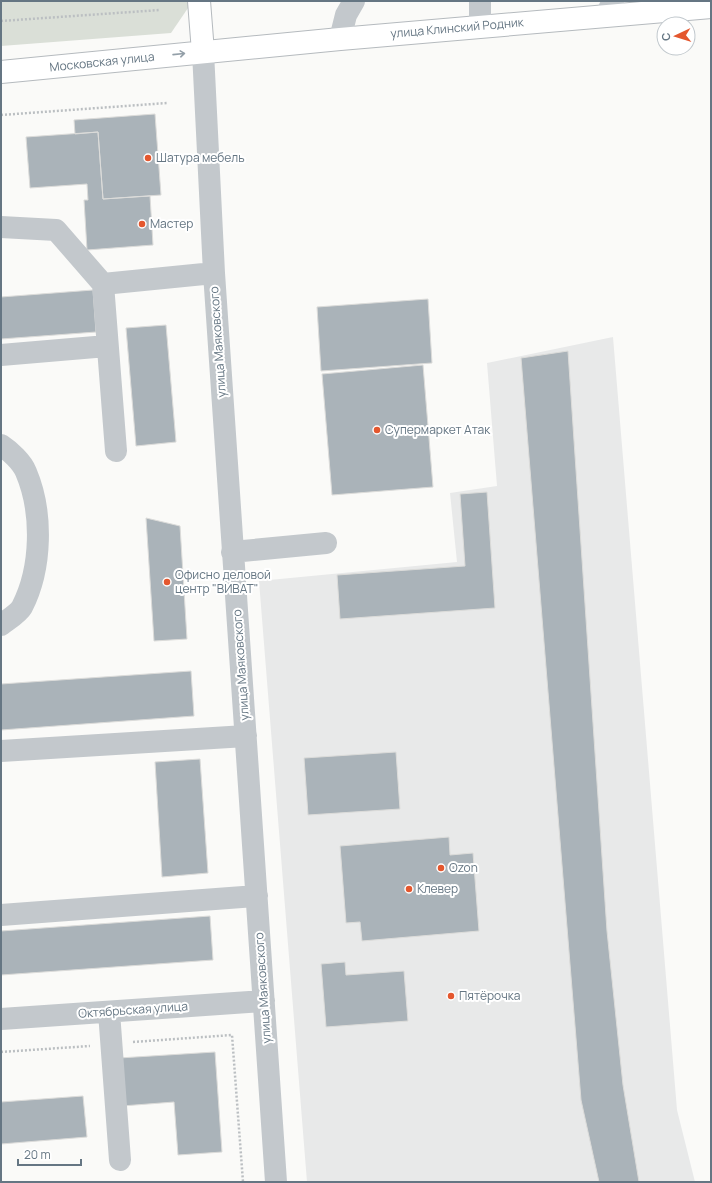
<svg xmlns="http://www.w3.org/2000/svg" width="712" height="1183" font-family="Manrope,sans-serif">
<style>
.built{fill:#e8e9e9}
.green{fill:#dadfd7}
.building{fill:#aab3b9;stroke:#dcdcda}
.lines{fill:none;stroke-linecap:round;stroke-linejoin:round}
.major-casing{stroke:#b5babe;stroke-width:24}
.path{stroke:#bbbfc2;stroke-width:2.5;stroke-dasharray:2 2;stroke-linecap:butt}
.minor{stroke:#c3c8cc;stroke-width:22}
.major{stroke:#fff;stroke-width:22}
.oneway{stroke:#939fa8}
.poi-dot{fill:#e4572e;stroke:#fff;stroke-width:1.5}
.labels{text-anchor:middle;stroke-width:4;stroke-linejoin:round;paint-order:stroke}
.street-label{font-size:12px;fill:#657683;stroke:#fff}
.poi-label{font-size:12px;fill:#657683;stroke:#fff;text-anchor:start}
</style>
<rect width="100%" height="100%" fill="#fafaf8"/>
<path class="built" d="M613 337 677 1110 695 1182H307L259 581 457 562 450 493 497 486 487 363Z"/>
<path class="green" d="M1 1H188V8L171 33 1 46Z"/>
<path class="building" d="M155 114 161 195 103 199 98 132 75 134 74 120Z
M98 132 103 199 150 196 153 245 87 250 84 200H88L87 184 30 188 26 137Z
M93 290 96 332 1 339V297Z
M428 299 432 363 321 371 317 307Z
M166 325 176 442 136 446 126 328Z
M568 351 607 931 623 1085 639 1182H599L581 1100 521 358Z
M423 365 433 487 332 495 322 374Z
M487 492 495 608 340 619 337 575 465 566 460 494Z
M146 518 180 526 187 639 154 641Z
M191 671 194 716 1 730V684Z
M396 752 400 809 308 815 304 758Z
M200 759 208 873 162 877 155 762Z
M449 837 450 855 473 853 479 931 362 941 360 922 346 923 340 846Z
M210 916 213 960 1 975V931Z
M345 962 346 975 404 971 408 1021 326 1027 321 964Z
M215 1052 222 1152 178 1155 174 1102 122 1106 119 1058Z
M83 1096 87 1137 1 1144V1102Z"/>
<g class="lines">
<g class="major-casing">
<path id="major" d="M199 1 203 52
M1 72 340 39 711 7"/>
</g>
<path class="path" d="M1 21 160 10
M1 115 167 103
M133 1042 232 1035 243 1182
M1 1052 90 1046"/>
<path class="minor" d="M606 15 613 1
M480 26V1
M340 39 346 15 354 1
M203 52 214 273 276 1182
M1 227 56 230 103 284 214 273
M103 284 116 451
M1 355 107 346
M1 445C10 451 22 462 26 472 43 512 42 568 22 607 18 614 7 620 1 625
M232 552 326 543
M1 751 246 736
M1 915 257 896
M109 1012 120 1160
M1 1019 264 1001"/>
<use href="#major" class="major"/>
</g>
<defs><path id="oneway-shaft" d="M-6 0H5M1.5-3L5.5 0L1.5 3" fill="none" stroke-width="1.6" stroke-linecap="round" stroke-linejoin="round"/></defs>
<use class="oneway" href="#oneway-shaft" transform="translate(179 54) rotate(-6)"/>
<g class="poi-dot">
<circle cx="148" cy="158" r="4"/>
<circle cx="142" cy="224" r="4"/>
<circle cx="377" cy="430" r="4"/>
<circle cx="167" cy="582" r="4"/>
<circle cx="441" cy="868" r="4"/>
<circle cx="409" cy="889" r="4"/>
<circle cx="451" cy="996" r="4"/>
</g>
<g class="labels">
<g class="street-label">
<text transform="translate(457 28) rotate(-5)" y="4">улица Клинский Родник</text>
<text transform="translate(102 62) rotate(-6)" y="4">Московская улица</text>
<text transform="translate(218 342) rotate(-94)" y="4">улица Маяковского</text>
<text transform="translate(241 665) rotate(-94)" y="4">улица Маяковского</text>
<text transform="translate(263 988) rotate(-94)" y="4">улица Маяковского</text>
<text transform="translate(133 1010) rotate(-4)" y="4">Октябрьская улица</text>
</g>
<g class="poi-label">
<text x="156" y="162">Шатура мебель</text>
<text x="150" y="228">Мастер</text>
<text x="385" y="434">Супермаркет Атак</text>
<text x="175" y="579">Офисно деловой<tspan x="175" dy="14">центр "ВИВАТ"</tspan></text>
<text x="449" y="872">Ozon</text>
<text x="417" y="893">Клевер</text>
<text x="459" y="1000">Пятёрочка</text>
</g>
</g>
<rect width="712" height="1183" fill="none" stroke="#657683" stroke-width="4"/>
<g transform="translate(676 36) rotate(266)"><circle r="19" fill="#ffffff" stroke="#c1c8cd"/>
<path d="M0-3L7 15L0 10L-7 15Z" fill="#e4572e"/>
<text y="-6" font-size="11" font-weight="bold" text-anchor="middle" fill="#657683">С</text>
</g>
<path d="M18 1159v6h63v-6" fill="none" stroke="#657683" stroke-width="2"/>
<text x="24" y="1159" font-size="12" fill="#657683" stroke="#ffffff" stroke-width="3" paint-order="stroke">20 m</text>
</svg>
